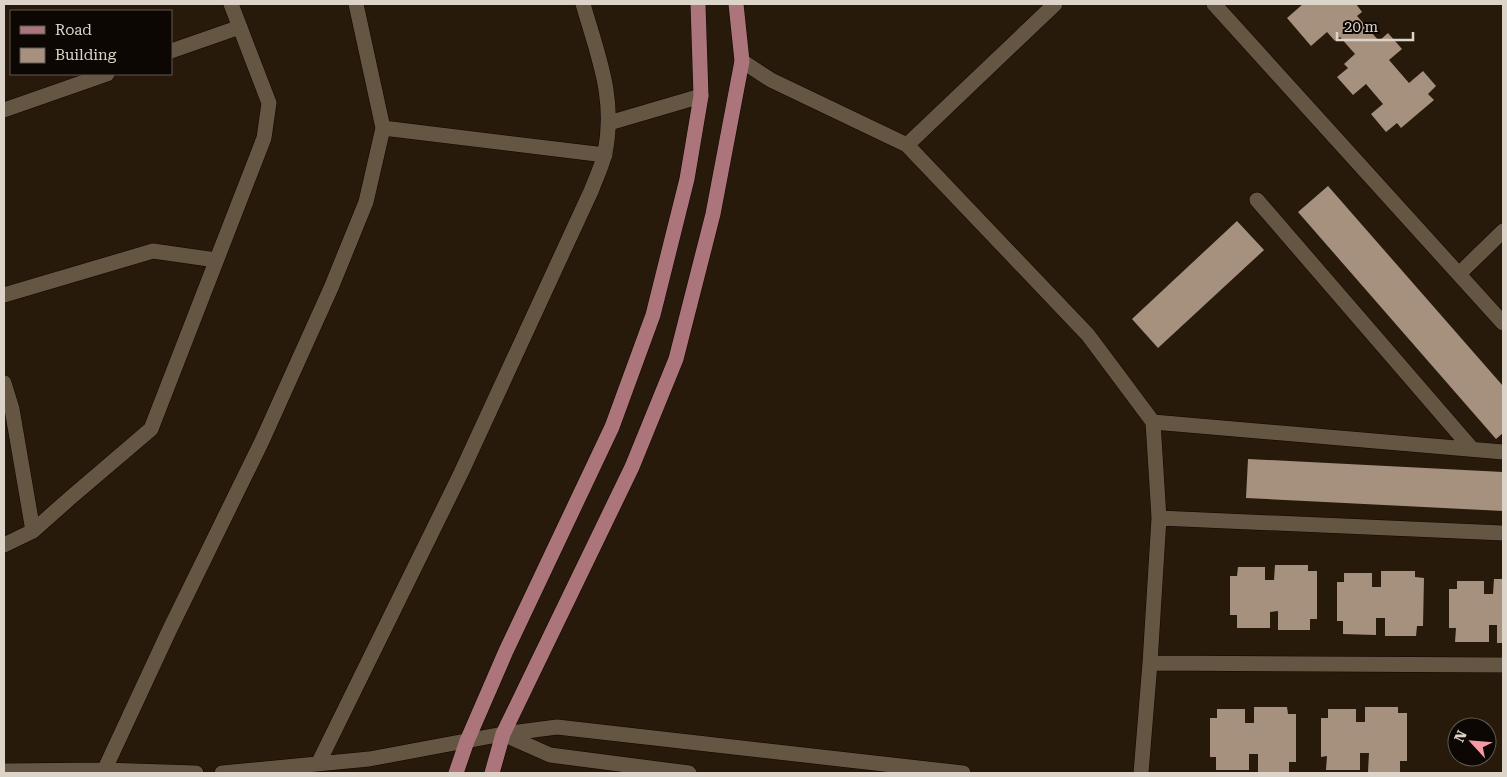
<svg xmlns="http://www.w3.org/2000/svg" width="1507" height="777" font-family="'Roboto Serif',serif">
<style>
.building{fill:#a6917f}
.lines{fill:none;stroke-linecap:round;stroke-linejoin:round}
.minor-casing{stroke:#100500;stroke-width:16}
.major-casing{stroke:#100500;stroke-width:16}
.minor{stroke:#655543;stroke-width:15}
.major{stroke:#ab757b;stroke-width:15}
</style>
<rect width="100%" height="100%" fill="#281a0a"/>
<path class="building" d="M1303 4H1356L1362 12 1357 16 1379 41 1388 33 1402 49 1389 60 1409 83 1423 71 1436 86 1428 94 1434 100 1401 128 1397 123 1386 132 1371 114 1383 104 1366 84 1353 95 1337 77 1348 68 1344 64 1355 54 1340 37 1335 41 1327 32 1311 46 1287 18Z
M1328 186 1503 386V433L1496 439 1298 212Z
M1237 221 1264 250 1158 348 1132 319Z
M1248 459 1503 472V511L1246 498Z
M1275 565H1308V571H1317V619H1310V630H1278V611L1270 612V628H1237V615H1230V576H1237L1238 567H1265V580H1274Z
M1381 571H1415V577L1424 578 1423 626H1417L1416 636H1385V618H1376V635L1343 634V621H1337V582H1344V573H1372V587H1381Z
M1494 579H1503V643H1497V625H1489V642H1455L1456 628H1449V589H1457V581H1484V594H1493Z
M1254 707H1287L1288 714H1296V762H1289V772H1258V754H1249V770H1216V757H1210V718H1217V709H1245V723H1254Z
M1365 707H1398V713H1407V761H1400V772H1368L1369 753H1360V770H1326L1327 756 1321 757V718H1328V709H1356V722H1365Z"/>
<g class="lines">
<g class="minor-casing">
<path id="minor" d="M1214 4 1503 323
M171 51 240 27
M742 61 771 80 907 145 1088 335 1153 422 1159 518 1150 663 1141 773
M4 110 107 74
M609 123 701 96
M383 128 605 155
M907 145 1055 4
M1257 200 1472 449
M1459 274 1503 231
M4 295 153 251 216 260
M4 383 12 409 33 531
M1153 422 1503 452
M1159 518 1503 533
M4 545 33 531 69 499 151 429 264 138 269 103 231 4
M1150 663 1503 665
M503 734 550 755 689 773
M318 764 461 473 592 189C596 178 602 166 605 153 616 98 598 56 583 4
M4 771 104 770 196 773
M103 773 169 631 262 441 331 288 366 202 383 128 356 4
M222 773 369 759 503 734 557 727 963 773"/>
</g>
<g class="major-casing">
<path id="major" d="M456 773 467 741 506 651 612 427 653 315 687 179 701 96 698 4
M492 773 503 734 632 467 676 359 713 214 742 61 736 4"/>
</g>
<use href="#minor" class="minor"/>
<use href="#major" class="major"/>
</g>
<rect width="1507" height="777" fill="none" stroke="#ddd4c9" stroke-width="10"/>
<rect x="10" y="10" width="162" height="65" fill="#0c0702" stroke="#605952"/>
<rect x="20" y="26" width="25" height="8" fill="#ab757b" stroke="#605952"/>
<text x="55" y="35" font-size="15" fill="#ddd4c9">Road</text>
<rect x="20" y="48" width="25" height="15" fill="#a6917f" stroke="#605952"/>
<text x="55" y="60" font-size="15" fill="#ddd4c9">Building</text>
<g transform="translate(1472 742) rotate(296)"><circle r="24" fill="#0c0702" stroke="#605952"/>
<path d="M0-4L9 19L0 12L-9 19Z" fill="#f49aa5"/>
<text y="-8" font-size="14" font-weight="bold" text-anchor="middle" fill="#ddd4c9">N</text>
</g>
<path d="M1337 32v8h76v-8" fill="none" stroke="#ddd4c9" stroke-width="2.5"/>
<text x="1344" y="32" font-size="15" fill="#ddd4c9" stroke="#0c0702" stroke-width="4" paint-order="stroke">20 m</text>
</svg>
